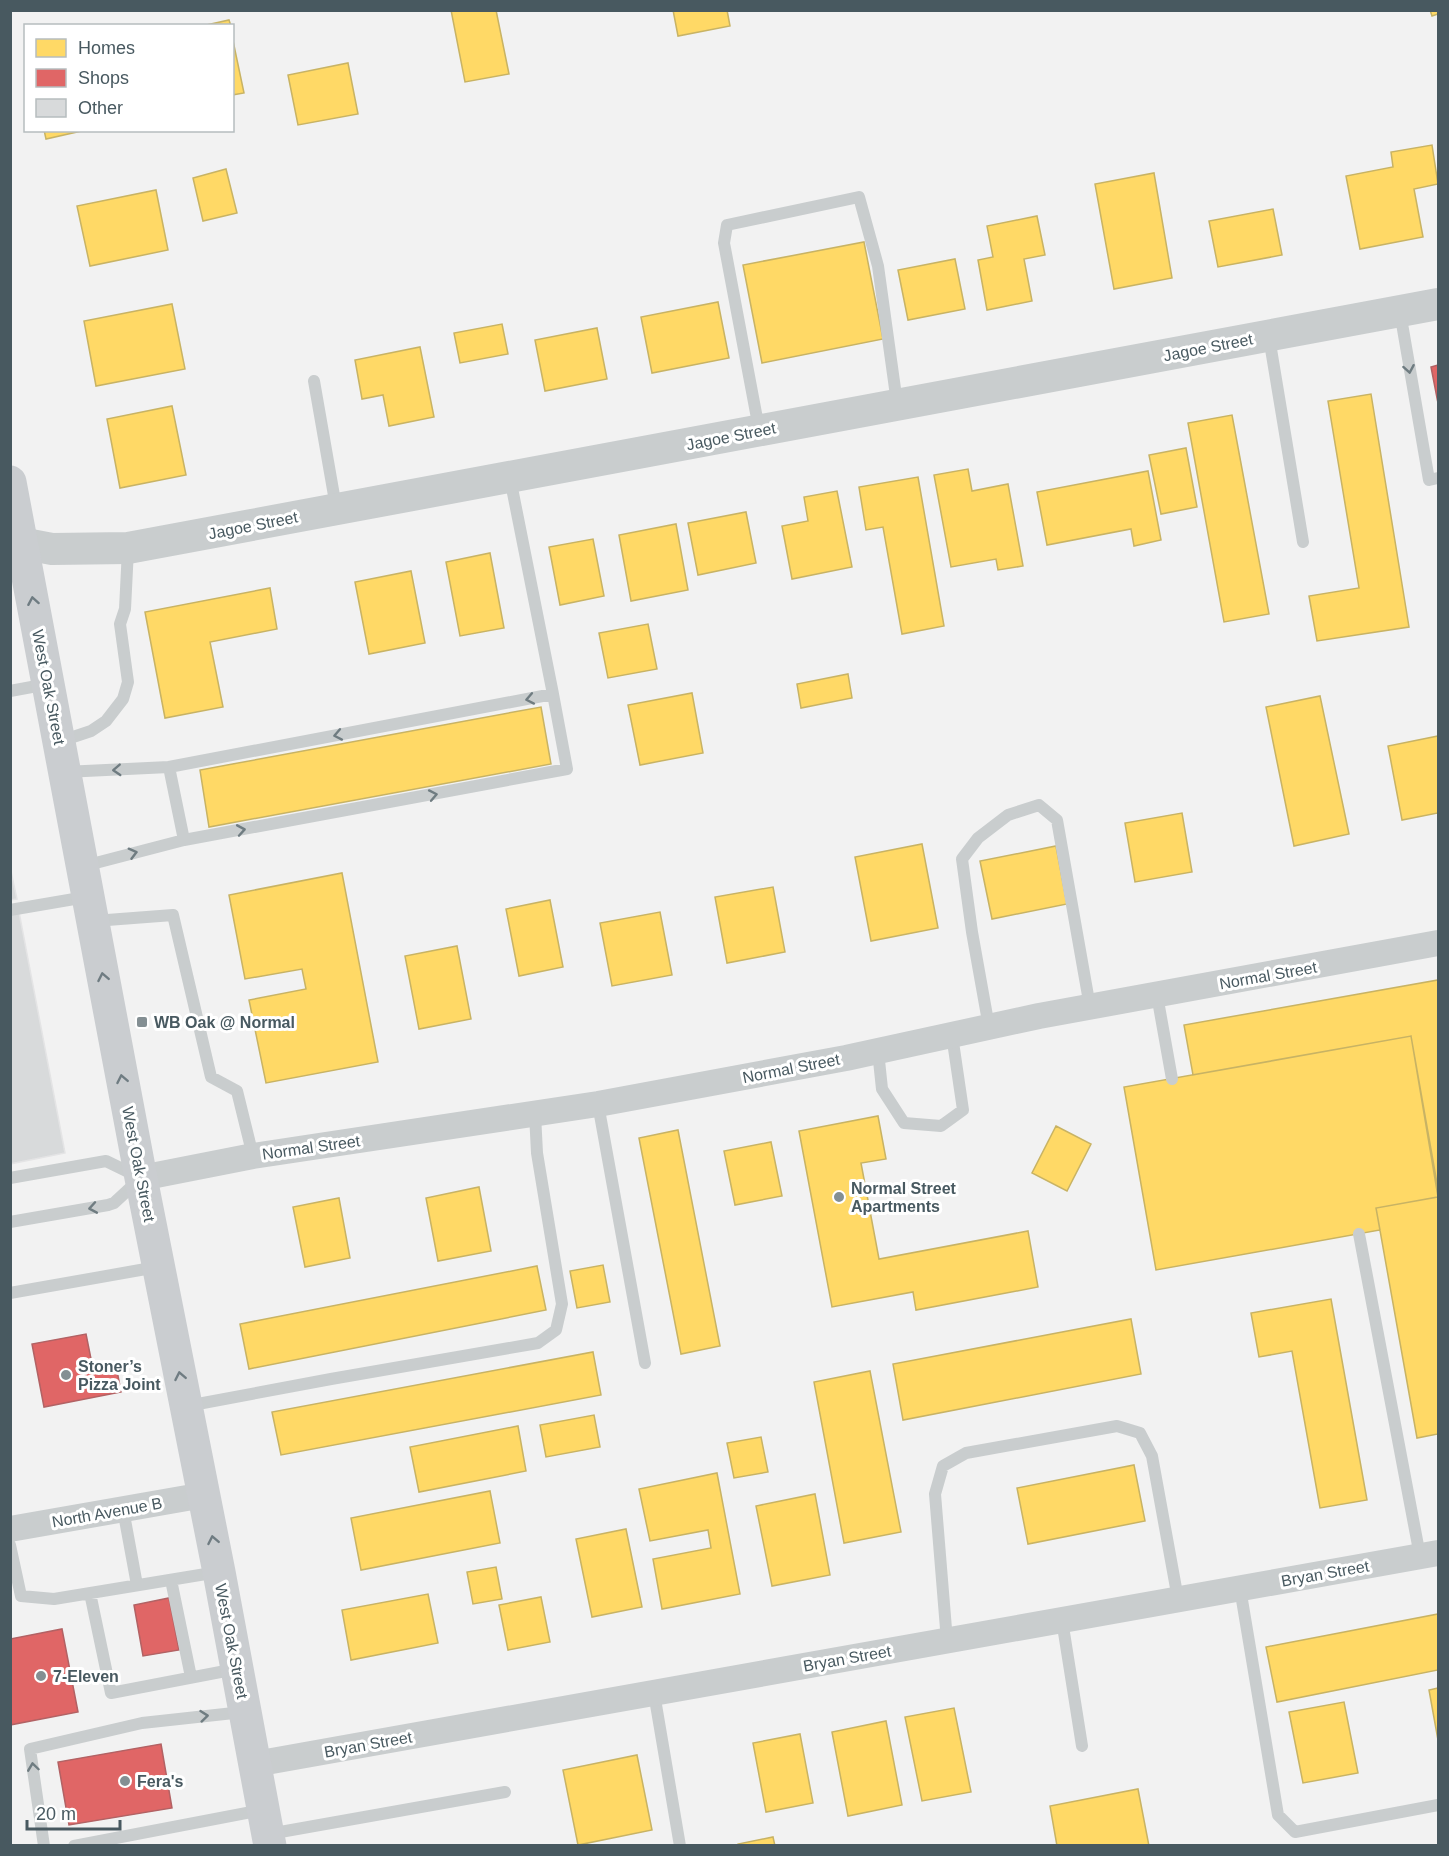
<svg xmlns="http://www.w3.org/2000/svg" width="1449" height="1856" font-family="Arial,sans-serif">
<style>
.homes{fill:#ffd966;stroke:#c8b364;stroke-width:1.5}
.shops{fill:#e06666;stroke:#b26264;stroke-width:1.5}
.building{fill:#d8dadb;stroke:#e4e4e5;stroke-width:1.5}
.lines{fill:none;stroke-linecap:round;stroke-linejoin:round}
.service{stroke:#c9cdce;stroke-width:12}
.minor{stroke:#c9cdce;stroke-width:26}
.tertiary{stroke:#c9cdce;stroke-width:32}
.secondary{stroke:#cacdd0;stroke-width:33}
.oneway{stroke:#6f7c81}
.oneway2{stroke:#6f7c82}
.poi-dot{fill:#848f93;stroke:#fff;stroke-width:2}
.labels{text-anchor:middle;stroke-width:6;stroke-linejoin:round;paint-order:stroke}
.street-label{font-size:16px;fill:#485960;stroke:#fff}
.poi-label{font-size:16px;font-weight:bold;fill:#485960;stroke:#fff;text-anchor:start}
</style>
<rect width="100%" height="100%" fill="#f2f2f2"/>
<path class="homes" d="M451 10H496L509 74 465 82Z
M673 10H727L730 26 678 36Z
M1430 10H1438V14L1432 16Z
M229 20 231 26H202Z
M232 36 244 93 232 95Z
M348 63 358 114 298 125 288 75Z
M44 130H86L46 139Z
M1432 145 1438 184 1414 189 1423 237 1360 249 1346 176 1393 167 1391 152Z
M226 169 237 213 203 221 193 178Z
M1154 173 1172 278 1114 289 1095 184Z
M156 190 168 250 90 266 77 206Z
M1273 209 1282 255 1218 267 1209 221Z
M1037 216 1045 255 1024 259 1032 301 987 310 978 260 993 257 987 226Z
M864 242 883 339 762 363 743 265Z
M955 259 965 309 908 320 898 270Z
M718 302 729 358 652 373 641 317Z
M172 304 185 369 96 386 84 321Z
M502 324 508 354 460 363 454 333Z
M597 328 607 379 545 391 535 340Z
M420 347 434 417 389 426 383 395 362 399 355 360Z
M1371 394 1409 627 1317 641 1309 596 1359 588 1328 401Z
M172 406 186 475 120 488 107 419Z
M1232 415 1269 614 1224 622 1188 423Z
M1186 448 1197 507 1161 514 1149 455Z
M968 469 972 491 1008 484 1023 566 998 570 996 559 951 567 934 475Z
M1148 471 1161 540 1134 546 1131 529 1047 545 1037 492Z
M918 477 944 626 902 634 883 527 866 530 859 487Z
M837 491 852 567 792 579 782 526 808 521 804 497Z
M746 512 756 563 698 575 688 523Z
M676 524 688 590 631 601 619 535Z
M593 539 604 596 560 605 549 547Z
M490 553 504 628 460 636 446 562Z
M411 571 425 643 369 654 355 582Z
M270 588 277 629 210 642 223 707 165 718 145 612Z
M648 624 657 669 608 678 599 633Z
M848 674 852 698 801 708 797 684Z
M692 693 703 753 640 765 628 705Z
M1320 696 1349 834 1294 846 1266 707Z
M541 707 551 764 209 827 200 770Z
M1438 736V813L1402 820 1388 746Z
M1182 813 1192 872 1135 882 1125 823Z
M922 844 938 928 871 941 855 857Z
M1056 846 1067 904 992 919 980 861Z
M342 873 378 1062 266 1083 249 1000 306 989 302 969 245 979 229 895Z
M773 887 785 952 727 963 715 897Z
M550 900 563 967 519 976 506 909Z
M660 912 672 975 612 986 600 923Z
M457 946 471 1019 419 1029 405 956Z
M1438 980V1189L1411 1036 1193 1075 1184 1025Z
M1411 1036 1438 1197 1376 1208 1380 1230 1156 1270 1124 1087Z
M878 1116 886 1159 861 1163 879 1259 1028 1231 1038 1287 916 1310 913 1292 832 1307 799 1131Z
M1056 1126 1091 1144 1067 1191 1032 1173Z
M678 1130 720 1346 681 1354 639 1138Z
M771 1142 782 1196 735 1205 724 1151Z
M479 1187 491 1251 438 1261 426 1198Z
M1438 1197V1434L1417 1438 1376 1208Z
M339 1198 350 1258 305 1267 293 1207Z
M603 1265 610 1302 577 1308 570 1271Z
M537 1266 546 1310 249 1369 240 1324Z
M1331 1299 1367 1500 1320 1508 1292 1351 1259 1357 1251 1313Z
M1131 1319 1141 1374 903 1420 893 1364Z
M593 1352 601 1395 281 1455 272 1412Z
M870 1371 901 1532 844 1543 814 1382Z
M594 1415 600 1447 546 1457 540 1425Z
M518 1426 526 1471 419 1492 410 1447Z
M761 1437 768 1472 734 1478 727 1443Z
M1134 1465 1145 1521 1028 1544 1017 1488Z
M717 1473 740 1594 662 1609 653 1559 711 1548 708 1530 650 1541 639 1489Z
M490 1491 500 1543 361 1570 351 1518Z
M815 1494 830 1575 772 1586 756 1506Z
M626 1529 642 1607 592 1617 576 1539Z
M496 1567 502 1599 473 1604 467 1572Z
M428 1594 438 1643 351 1660 342 1610Z
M541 1597 550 1642 508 1650 499 1605Z
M1438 1614V1670L1277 1702 1266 1647Z
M1438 1688V1740L1429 1690Z
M1344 1702 1358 1773 1303 1783 1289 1712Z
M954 1708 971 1792 922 1801 905 1717Z
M886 1721 902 1805 848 1816 832 1732Z
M800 1734 813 1803 766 1812 753 1743Z
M637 1755 652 1830 578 1845 563 1770Z
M1138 1789 1149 1846H1057L1050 1806Z
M773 1837 775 1846H738V1844Z"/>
<path class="shops" d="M1438 365V403L1431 367Z
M86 1334 93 1369 116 1365 121 1392 44 1407 32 1344Z
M169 1598 179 1650 143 1656 134 1605Z
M62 1629 78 1712 10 1725V1639Z
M161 1744 172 1808 69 1825 58 1762Z"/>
<path class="building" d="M10 867 17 899 10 900Z
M19 912 65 1153 10 1164V914Z"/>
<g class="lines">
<path class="service" d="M1400 312 1429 480 1438 478
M1269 337 1303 542
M314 381 336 507
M759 429 724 243 727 225 859 197 878 266 897 403
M510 478 553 694
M10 691 48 684
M61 741 91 731 106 721 123 699 128 682 120 624 125 609 128 549
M169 767 184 840
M64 772 169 767 553 694 567 769 184 840 84 866
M10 910 86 897
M94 921 173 915 211 1077 237 1091 253 1156
M1157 995 1172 1079
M989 1027 972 932 962 859 978 838 1008 815 1039 805 1057 820 1090 1007
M878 1051 882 1089 904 1123 941 1126 963 1110 952 1035
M598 1104 645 1363
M10 1178 106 1161 141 1178 114 1203 108 1205 10 1222
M1359 1234 1420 1556
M10 1293 157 1267
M187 1406 331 1379 538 1343 556 1330 562 1304 537 1153 535 1114
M123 1509 137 1585
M10 1545 21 1596 54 1599 218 1572
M171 1580 191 1677
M1240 1588 1278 1815 1295 1832 1438 1805
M90 1593 111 1693 236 1669
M1062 1620 1082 1746
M947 1641 935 1494 943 1466 966 1453 1117 1426 1140 1433 1152 1456 1178 1599
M654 1693 680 1846
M269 1834 505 1792
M44 1846 30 1749 142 1723 243 1712
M74 1846 262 1810"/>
<path class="minor" d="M141 1178 253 1156 598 1104 846 1058 1039 1016 1438 943
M10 1529 204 1495
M255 1764 1438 1553"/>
<path class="tertiary" d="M10 541 52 549 128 548 1438 304"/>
<path class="secondary" d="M10 482 141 1178 219 1572 270 1846"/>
</g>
<defs><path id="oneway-chevron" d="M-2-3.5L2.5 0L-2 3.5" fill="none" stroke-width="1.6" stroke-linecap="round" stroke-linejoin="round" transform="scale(1.5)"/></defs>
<g class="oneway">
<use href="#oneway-chevron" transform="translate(1409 369) rotate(80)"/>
<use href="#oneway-chevron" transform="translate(530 699) rotate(169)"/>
<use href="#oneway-chevron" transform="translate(338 735) rotate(169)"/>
<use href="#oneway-chevron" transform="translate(117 770) rotate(177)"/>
<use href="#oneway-chevron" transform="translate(433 795) rotate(-11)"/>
<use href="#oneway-chevron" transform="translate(241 830) rotate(-10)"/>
<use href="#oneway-chevron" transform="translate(133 853) rotate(-15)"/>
<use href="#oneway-chevron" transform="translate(93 1208) rotate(170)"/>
<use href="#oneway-chevron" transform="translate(204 1716) rotate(-6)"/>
<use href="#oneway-chevron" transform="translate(33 1767) rotate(-98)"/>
</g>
<g class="oneway2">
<use href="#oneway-chevron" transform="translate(33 601) rotate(-100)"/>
<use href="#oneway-chevron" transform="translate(103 977) rotate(-101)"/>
<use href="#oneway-chevron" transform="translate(122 1079) rotate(-101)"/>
<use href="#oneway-chevron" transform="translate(180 1376) rotate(-101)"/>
<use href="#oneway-chevron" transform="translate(213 1540) rotate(-101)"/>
</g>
<g class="poi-dot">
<rect x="136" y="1016" width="12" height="12" rx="3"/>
<circle cx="839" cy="1197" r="6"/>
<circle cx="66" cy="1375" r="6"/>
<circle cx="41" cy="1676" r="6"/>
<circle cx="125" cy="1781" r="6"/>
</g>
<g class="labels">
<g class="street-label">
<text transform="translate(1208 347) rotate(-11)" y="6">Jagoe Street</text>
<text transform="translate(731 436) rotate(-11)" y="6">Jagoe Street</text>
<text transform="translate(253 525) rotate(-11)" y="6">Jagoe Street</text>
<text transform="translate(49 687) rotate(79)" y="6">West Oak Street</text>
<text transform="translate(1268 975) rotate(-10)" y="6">Normal Street</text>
<text transform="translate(791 1068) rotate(-11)" y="6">Normal Street</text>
<text transform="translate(311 1147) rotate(-8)" y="6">Normal Street</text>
<text transform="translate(139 1164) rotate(79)" y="6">West Oak Street</text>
<text transform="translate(107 1512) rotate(-10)" y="6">North Avenue B</text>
<text transform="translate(1325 1573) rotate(-10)" y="6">Bryan Street</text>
<text transform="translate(232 1641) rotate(79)" y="6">West Oak Street</text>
<text transform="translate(847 1658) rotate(-10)" y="6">Bryan Street</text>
<text transform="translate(368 1744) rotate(-10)" y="6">Bryan Street</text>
</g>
<g class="poi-label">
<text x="154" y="1028">WB Oak @ Normal</text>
<text x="851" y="1194">Normal Street<tspan x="851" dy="18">Apartments</tspan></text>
<text x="78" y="1372">Stoner’s<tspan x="78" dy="18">Pizza Joint</tspan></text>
<text x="53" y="1682">7-Eleven</text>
<text x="137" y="1787">Fera's</text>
</g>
</g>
<rect width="1449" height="1856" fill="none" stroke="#485960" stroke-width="24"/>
<rect x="24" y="24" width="210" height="108" fill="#ffffff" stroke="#b6bdbf" stroke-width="1.5"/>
<rect x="36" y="39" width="30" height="18" fill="#ffd966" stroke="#b6bdbf" stroke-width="1.5"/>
<text x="78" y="54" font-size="18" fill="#485960">Homes</text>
<rect x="36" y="69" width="30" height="18" fill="#e06666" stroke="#b6bdbf" stroke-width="1.5"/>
<text x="78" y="84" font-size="18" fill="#485960">Shops</text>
<rect x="36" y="99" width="30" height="18" fill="#d8dadb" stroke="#b6bdbf" stroke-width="1.5"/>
<text x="78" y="114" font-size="18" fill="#485960">Other</text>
<path d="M27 1820v9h93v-9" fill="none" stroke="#485960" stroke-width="3"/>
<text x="36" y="1820" font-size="18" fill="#485960" stroke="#ffffff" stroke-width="4.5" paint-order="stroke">20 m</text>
</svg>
